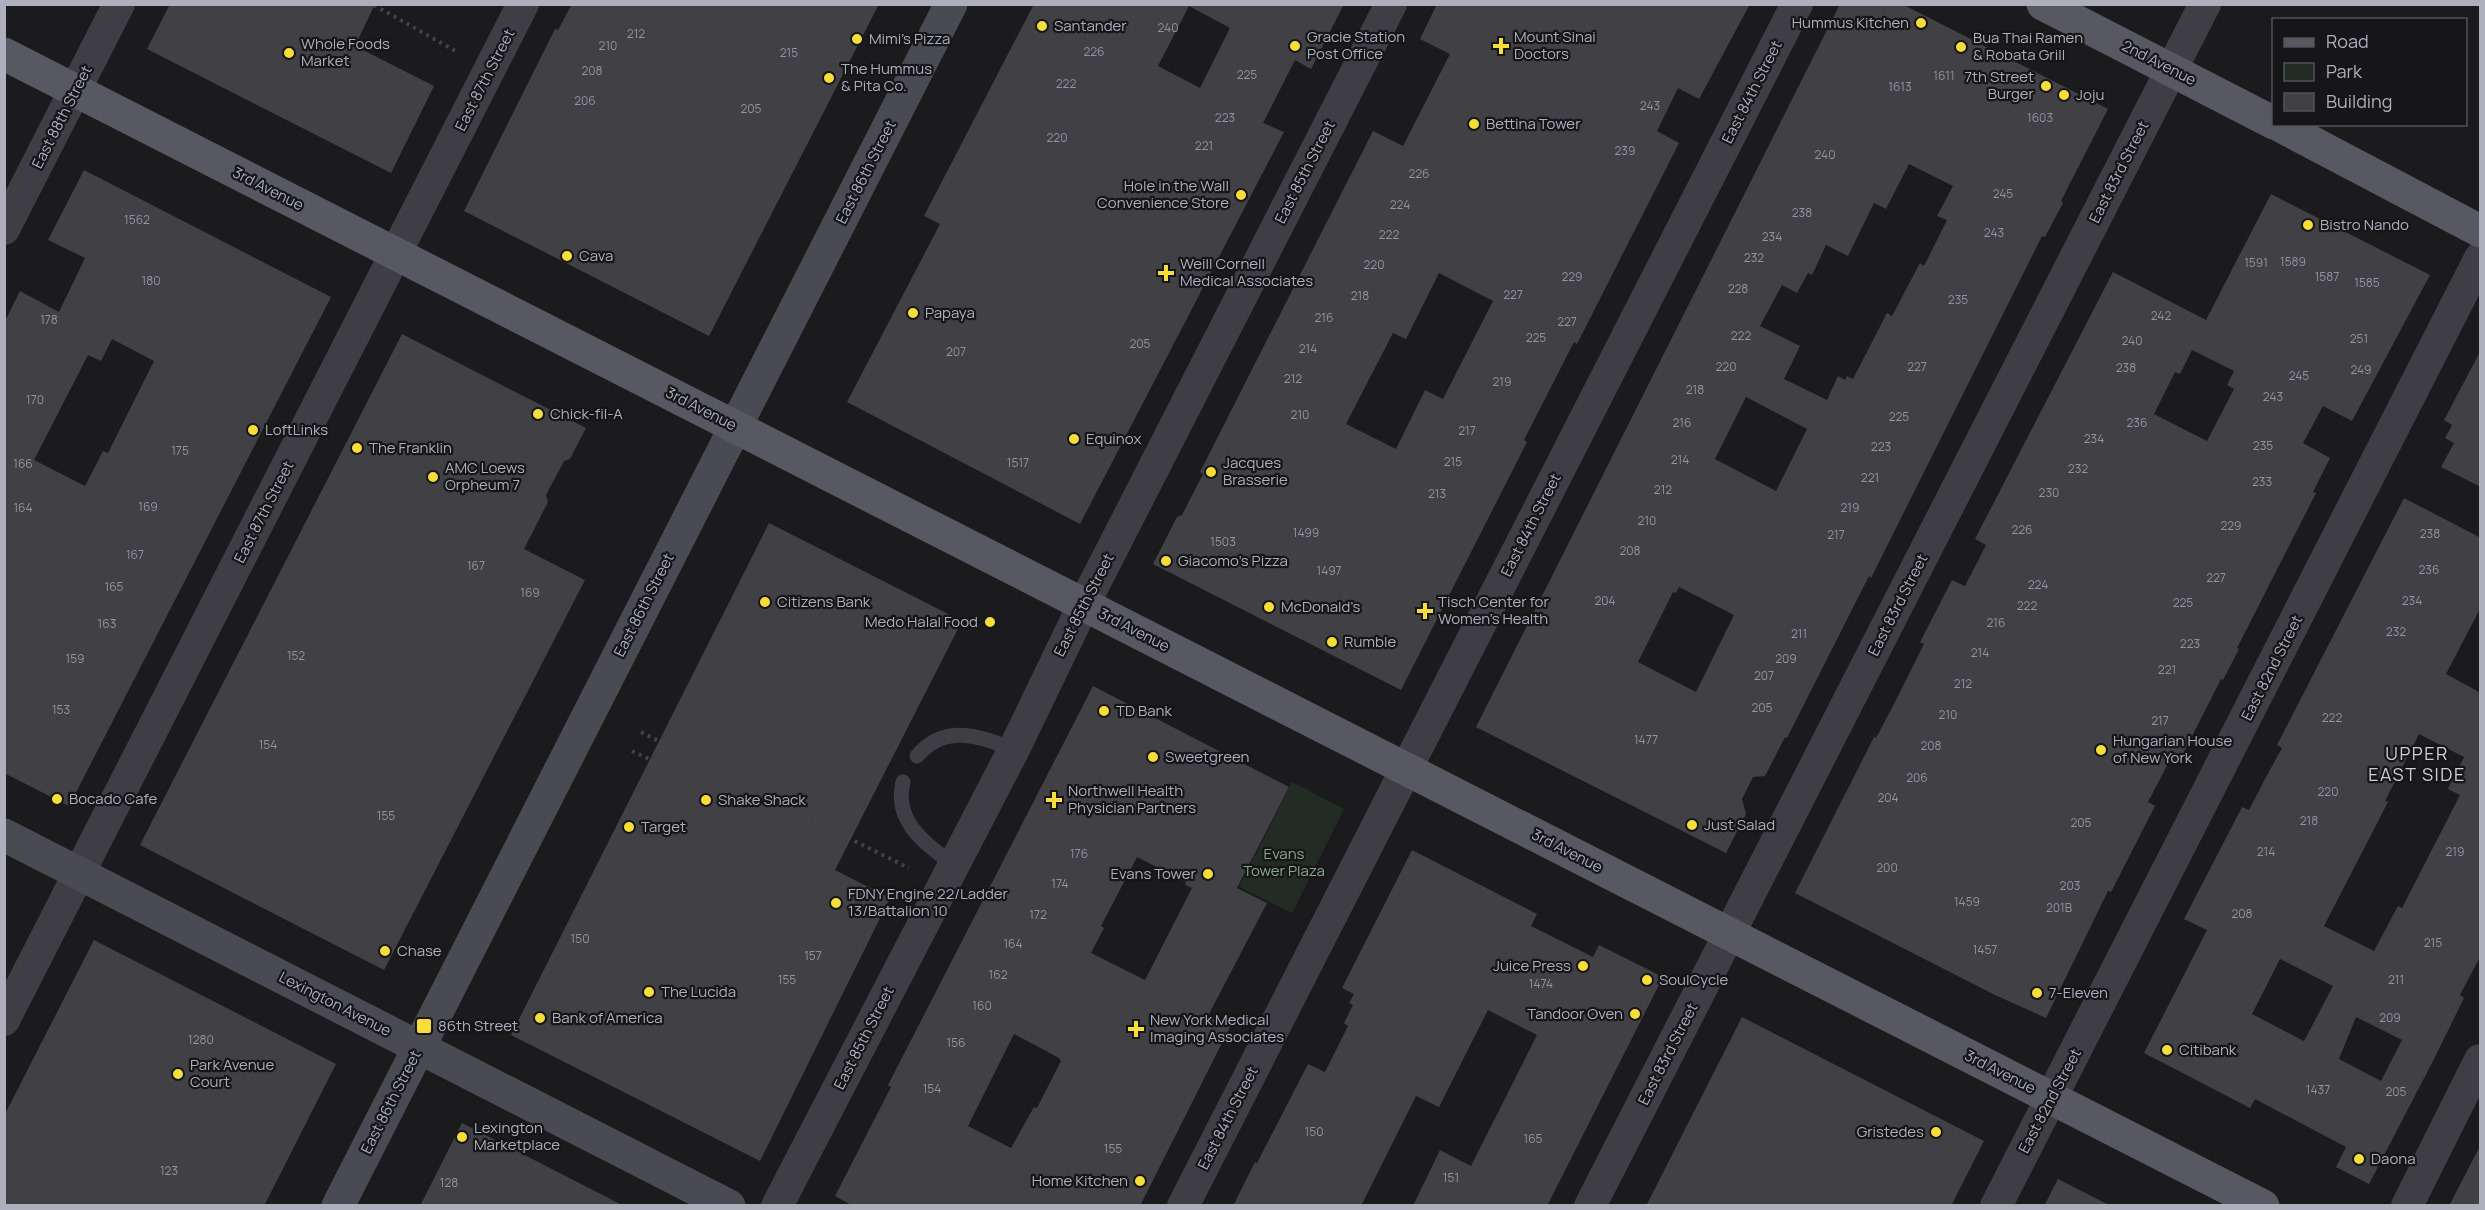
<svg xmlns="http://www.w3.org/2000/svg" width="2485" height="1210" font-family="Manrope,sans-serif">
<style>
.green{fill:#222c25}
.building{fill:#414045;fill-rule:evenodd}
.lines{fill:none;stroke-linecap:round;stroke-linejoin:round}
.path{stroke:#424249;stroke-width:4;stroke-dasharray:3 4.5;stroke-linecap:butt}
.lane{stroke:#3e3e44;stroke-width:15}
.street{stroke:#3e3e44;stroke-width:32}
.secondary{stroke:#4a4a53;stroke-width:33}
.primary{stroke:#585862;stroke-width:33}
.poi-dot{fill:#f6dd3a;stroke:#161618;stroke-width:2}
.labels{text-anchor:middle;stroke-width:4.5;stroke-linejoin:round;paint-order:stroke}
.number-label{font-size:12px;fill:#92939f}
.poi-label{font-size:15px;fill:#adafbd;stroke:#161618;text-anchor:start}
.street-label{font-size:15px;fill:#adafbd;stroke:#161618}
.park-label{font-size:15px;fill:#84a88e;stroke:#161618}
.quarter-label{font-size:18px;letter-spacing:1.5px;fill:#cecfd9;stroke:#161618}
</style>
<rect width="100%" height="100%" fill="#1b1b1d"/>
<path class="green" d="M1292 782 1344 809 1292 913 1239 887Z"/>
<path class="building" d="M170 4H375L355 46 434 86 391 173 147 49Z
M572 4H879L709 336 464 211 555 29 558 30Z
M1034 4H1344L1311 69 1295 60 1263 123 1284 132 1080 524 847 402 940 224 924 216ZM1189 6 1230 28 1200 88 1158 66Z
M1437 4H1750L1699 99 1678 88 1657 131 1679 143 1577 344 1574 342 1524 440 1527 442 1401 690 1153 564 1177 517 1182 515 1203 474 1200 472 1373 131 1403 146 1450 54 1420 39ZM1439 273 1493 301 1443 399 1425 390 1396 449 1346 424 1393 333 1406 339Z
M1840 4H1902L2108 109 2061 201 2063 203 2045 237 2042 236 1871 578 1869 576 1787 738 1785 737 1765 776 1753 777 1742 799 1746 814 1726 853 1476 727ZM1909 164 1953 186 1937 216 1947 220 1924 266 1920 263 1892 316 1887 313 1853 379 1847 376 1845 380 1838 376 1827 400 1784 379 1800 346 1760 326 1782 285 1797 293 1808 273 1812 275 1826 245 1848 256 1874 203 1886 209ZM1746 397 1807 429 1776 491 1715 459ZM1679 587 1734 615 1696 692 1638 662 1673 592 1676 593Z
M84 170 331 297 69 806 4 773V323L20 291 59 312 85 258 48 240ZM112 339 154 361 108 453 103 451 85 486 34 460 88 355 101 361Z
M2271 194 2430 275 2352 421 2323 406 2303 443 2330 458 2313 492 2316 493 2237 648 2239 649 2223 680 2221 679 2179 762 2171 758 2148 802 2155 806 2111 892 2108 891 2046 1018 1995 995 1795 893 1874 737 1876 738 1893 706 1924 644 1920 642 1952 580 1965 586 1986 545 1975 539 2113 272 2206 320ZM2192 350 2234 371 2227 385 2234 389 2207 441 2154 414 2175 372 2180 374Z
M402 334 586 428 570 459 564 461 546 495 548 502 524 549 585 580 384 970 140 845Z
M2481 350V487L2441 467 2454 443 2445 438 2452 425 2444 420Z
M2404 498 2481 538V607L2446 674 2481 693V955L2460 995 2464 998 2433 1061 2369 1184 2336 1167 2346 1147 2255 1099 2250 1108 2144 1053 2207 930 2184 919 2242 807 2249 810 2265 779 2282 748 2277 745ZM2419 734 2464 757 2448 789 2460 795 2402 908 2398 906 2374 951 2324 926 2388 802 2385 801ZM2280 959 2333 986 2304 1041 2252 1014ZM2356 1017 2402 1040 2381 1081 2339 1059Z
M769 523 962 621 835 870 890 898 760 1161 511 1035Z
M1093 686 1289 787 1237 888 1267 903 1209 1014 1231 1025 1140 1206H853L835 1196 891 1087 888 1085ZM1137 857 1186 882 1185 885 1192 888 1145 980 1091 953 1104 928 1101 926ZM1014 1034 1059 1058 1061 1061 1037 1108 1034 1107 1011 1148 968 1126Z
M1412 850 1537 914 1531 926 1593 957 1599 945 1663 977 1547 1206H1413L1440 1150 1471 1166 1537 1035 1488 1010 1439 1107 1416 1096 1361 1206H1233L1255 1162 1257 1163 1308 1064 1325 1072 1348 1026 1344 1023 1353 1005 1349 1003 1354 994 1342 988Z
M94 940 336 1064 264 1206H4V1116Z
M1742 1017 1984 1141 1951 1206H1646Z
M462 1123 624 1206H420Z
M2481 1144V1206H2449Z
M2058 1179 2111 1206H2044Z"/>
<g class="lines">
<path class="path" d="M374 5 459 53
M641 732 678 751
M632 751 666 767 668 762 656 756 659 749 675 757
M753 804 773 814 778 803 909 868"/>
<path class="lane" d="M917 756C945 723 978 736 1014 749
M903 782C893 822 926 844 954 865"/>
<path class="street" d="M4 229 119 4
M4 1020 523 4
M777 1206 1014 749 1084 604 1391 4
M1183 1206 1797 4
M1590 1206 2205 4
M1996 1206 2480 258
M2407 1206 2480 1060"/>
<path class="secondary" d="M4 835 729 1206
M338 1206 951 4"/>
<path class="primary" d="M2043 4 2274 123
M4 54 2263 1206
M2277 124 2480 231"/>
</g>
<g class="poi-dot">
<circle cx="1921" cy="23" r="6"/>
<circle cx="1042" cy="26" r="6"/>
<circle cx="857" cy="39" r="6"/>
<circle cx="1295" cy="46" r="6"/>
<path d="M1498 37h6v6h6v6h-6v6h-6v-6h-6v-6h6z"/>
<circle cx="1961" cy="47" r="6"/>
<circle cx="289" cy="53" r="6"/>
<circle cx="829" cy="78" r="6"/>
<circle cx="2046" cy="86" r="6"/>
<circle cx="2064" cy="95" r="6"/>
<circle cx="1474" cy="124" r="6"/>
<circle cx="1241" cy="195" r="6"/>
<circle cx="2308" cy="225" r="6"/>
<circle cx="567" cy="256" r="6"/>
<path d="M1163 264h6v6h6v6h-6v6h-6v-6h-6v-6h6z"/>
<circle cx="913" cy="313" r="6"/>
<circle cx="538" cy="414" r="6"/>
<circle cx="253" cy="430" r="6"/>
<circle cx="1074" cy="439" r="6"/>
<circle cx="357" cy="448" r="6"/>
<circle cx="1211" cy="472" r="6"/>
<circle cx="433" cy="477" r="6"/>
<circle cx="1166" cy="561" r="6"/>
<circle cx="765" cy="602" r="6"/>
<circle cx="1269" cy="607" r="6"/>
<path d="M1422 602h6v6h6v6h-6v6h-6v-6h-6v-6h6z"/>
<circle cx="990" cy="622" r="6"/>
<circle cx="1332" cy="642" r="6"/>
<circle cx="1104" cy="711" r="6"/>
<circle cx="2101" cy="750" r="6"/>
<circle cx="1153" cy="757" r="6"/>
<circle cx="57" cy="799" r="6"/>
<circle cx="706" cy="800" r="6"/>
<path d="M1051 791h6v6h6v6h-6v6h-6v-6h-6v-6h6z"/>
<circle cx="1692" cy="825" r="6"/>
<circle cx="629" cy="827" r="6"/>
<circle cx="1208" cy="874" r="6"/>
<circle cx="836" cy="903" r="6"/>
<circle cx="385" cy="951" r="6"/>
<circle cx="1583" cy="966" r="6"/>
<circle cx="1647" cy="980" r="6"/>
<circle cx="649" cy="992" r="6"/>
<circle cx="2037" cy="993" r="6"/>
<circle cx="1635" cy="1014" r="6"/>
<circle cx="540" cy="1018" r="6"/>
<rect x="416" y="1018" width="16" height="16" rx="3"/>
<path d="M1133 1020h6v6h6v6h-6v6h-6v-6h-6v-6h6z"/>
<circle cx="2167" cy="1050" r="6"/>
<circle cx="178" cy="1074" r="6"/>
<circle cx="1936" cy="1132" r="6"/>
<circle cx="462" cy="1137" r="6"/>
<circle cx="2359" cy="1159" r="6"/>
<circle cx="1140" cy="1181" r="6"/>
</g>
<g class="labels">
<g class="number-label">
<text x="1168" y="32">240</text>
<text x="636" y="38">212</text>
<text x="608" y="50">210</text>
<text x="1094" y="56">226</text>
<text x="789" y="57">215</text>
<text x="592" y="75">208</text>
<text x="1247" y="79">225</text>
<text x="1944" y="80">1611</text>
<text x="1066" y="88">222</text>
<text x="1900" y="91">1613</text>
<text x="585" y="105">206</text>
<text x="1650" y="110">243</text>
<text x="751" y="113">205</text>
<text x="1225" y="122">223</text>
<text x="2040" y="122">1603</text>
<text x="1057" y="142">220</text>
<text x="1204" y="150">221</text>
<text x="1625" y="155">239</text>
<text x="1825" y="159">240</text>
<text x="1419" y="178">226</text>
<text x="2003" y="198">245</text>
<text x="1400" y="209">224</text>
<text x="1802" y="217">238</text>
<text x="137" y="224">1562</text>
<text x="1994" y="237">243</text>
<text x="1389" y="239">222</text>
<text x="1772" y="241">234</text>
<text x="1754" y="262">232</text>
<text x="2293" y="266">1589</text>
<text x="2256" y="267">1591</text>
<text x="1374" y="269">220</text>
<text x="1572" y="281">229</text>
<text x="2327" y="281">1587</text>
<text x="151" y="285">180</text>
<text x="2367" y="287">1585</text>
<text x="1738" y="293">228</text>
<text x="1513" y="299">227</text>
<text x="1360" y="300">218</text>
<text x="1958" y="304">235</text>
<text x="2161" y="320">242</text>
<text x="1324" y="322">216</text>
<text x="49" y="324">178</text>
<text x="1567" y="326">227</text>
<text x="1741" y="340">222</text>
<text x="1536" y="342">225</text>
<text x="2359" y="343">251</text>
<text x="2132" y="345">240</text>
<text x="1140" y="348">205</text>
<text x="1308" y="353">214</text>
<text x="956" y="356">207</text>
<text x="1726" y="371">220</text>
<text x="1917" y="371">227</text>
<text x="2126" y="372">238</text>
<text x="2361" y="374">249</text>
<text x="2299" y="380">245</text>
<text x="1293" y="383">212</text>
<text x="1502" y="386">219</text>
<text x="1695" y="394">218</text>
<text x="2273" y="401">243</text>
<text x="35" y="404">170</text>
<text x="1300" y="419">210</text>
<text x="1899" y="421">225</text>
<text x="1682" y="427">216</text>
<text x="2137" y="427">236</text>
<text x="1467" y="435">217</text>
<text x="2094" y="443">234</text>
<text x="2263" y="450">235</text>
<text x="1881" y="451">223</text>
<text x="180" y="455">175</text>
<text x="1680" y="464">214</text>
<text x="1453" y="466">215</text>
<text x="1018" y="467">1517</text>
<text x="23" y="468">166</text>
<text x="2078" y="473">232</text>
<text x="1870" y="482">221</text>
<text x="2262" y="486">233</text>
<text x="1663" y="494">212</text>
<text x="2049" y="497">230</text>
<text x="1437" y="498">213</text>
<text x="148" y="511">169</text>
<text x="23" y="512">164</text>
<text x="1850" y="512">219</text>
<text x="1647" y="525">210</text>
<text x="2231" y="530">229</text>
<text x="2022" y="534">226</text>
<text x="1306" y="537">1499</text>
<text x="2430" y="538">238</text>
<text x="1836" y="539">217</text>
<text x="1223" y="546">1503</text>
<text x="1630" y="555">208</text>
<text x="135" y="559">167</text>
<text x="476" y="570">167</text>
<text x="2429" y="574">236</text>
<text x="1329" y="575">1497</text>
<text x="2216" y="582">227</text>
<text x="2038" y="589">224</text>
<text x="114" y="591">165</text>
<text x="530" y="597">169</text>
<text x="1605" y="605">204</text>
<text x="2412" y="605">234</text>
<text x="2183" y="607">225</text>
<text x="2027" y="610">222</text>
<text x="1996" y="627">216</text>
<text x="107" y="628">163</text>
<text x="2396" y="636">232</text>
<text x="1799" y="638">211</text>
<text x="2190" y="648">223</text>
<text x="1980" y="657">214</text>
<text x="296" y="660">152</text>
<text x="75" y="663">159</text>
<text x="1786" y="663">209</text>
<text x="2167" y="674">221</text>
<text x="1764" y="680">207</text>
<text x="1963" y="688">212</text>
<text x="1762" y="712">205</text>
<text x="61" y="714">153</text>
<text x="1948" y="719">210</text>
<text x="2332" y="722">222</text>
<text x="2160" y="725">217</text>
<text x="1646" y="744">1477</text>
<text x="268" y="749">154</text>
<text x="1931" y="750">208</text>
<text x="1917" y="782">206</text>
<text x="2328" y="796">220</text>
<text x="1888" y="802">204</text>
<text x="386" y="820">155</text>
<text x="2309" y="825">218</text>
<text x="2081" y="827">205</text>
<text x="2266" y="856">214</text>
<text x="2455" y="856">219</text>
<text x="1079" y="858">176</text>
<text x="1887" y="872">200</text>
<text x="1060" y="888">174</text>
<text x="2070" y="890">203</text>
<text x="1967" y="906">1459</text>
<text x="2059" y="912">201B</text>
<text x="2242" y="918">208</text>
<text x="1038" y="919">172</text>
<text x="580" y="943">150</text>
<text x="2433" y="947">215</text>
<text x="1013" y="948">164</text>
<text x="1985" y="954">1457</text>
<text x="813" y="960">157</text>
<text x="998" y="979">162</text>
<text x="787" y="984">155</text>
<text x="2396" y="984">211</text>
<text x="1541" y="988">1474</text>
<text x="982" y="1010">160</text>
<text x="2390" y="1022">209</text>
<text x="201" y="1044">1280</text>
<text x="956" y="1047">156</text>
<text x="932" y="1093">154</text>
<text x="2318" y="1094">1437</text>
<text x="2396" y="1096">205</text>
<text x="1314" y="1136">150</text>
<text x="1533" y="1143">165</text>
<text x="1113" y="1153">155</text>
<text x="169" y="1175">123</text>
<text x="1451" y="1182">151</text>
<text x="449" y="1187">128</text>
</g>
<g class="poi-label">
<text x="1909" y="28" text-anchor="end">Hummus Kitchen</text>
<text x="1054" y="31">Santander</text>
<text x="1307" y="42">Gracie Station<tspan x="1307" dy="17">Post Office</tspan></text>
<text x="1514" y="42">Mount Sinai<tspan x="1514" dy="17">Doctors</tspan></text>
<text x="1973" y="43">Bua Thai Ramen<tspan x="1973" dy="17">&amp; Robata Grill</tspan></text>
<text x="869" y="44">Mimi's Pizza</text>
<text x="301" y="49">Whole Foods<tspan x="301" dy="17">Market</tspan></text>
<text x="841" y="74">The Hummus<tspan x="841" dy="17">&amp; Pita Co.</tspan></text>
<text x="2034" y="82" text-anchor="end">7th Street<tspan x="2034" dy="17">Burger</tspan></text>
<text x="2076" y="100">Joju</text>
<text x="1486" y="129">Bettina Tower</text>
<text x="1229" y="191" text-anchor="end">Hole in the Wall<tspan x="1229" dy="17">Convenience Store</tspan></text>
<text x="2320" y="230">Bistro Nando</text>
<text x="579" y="261">Cava</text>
<text x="1180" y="269">Weill Cornell<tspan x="1180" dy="17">Medical Associates</tspan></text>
<text x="925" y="318">Papaya</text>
<text x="550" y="419">Chick-fil-A</text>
<text x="265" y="435">LoftLinks</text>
<text x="1086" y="444">Equinox</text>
<text x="369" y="453">The Franklin</text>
<text x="1223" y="468">Jacques<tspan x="1223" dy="17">Brasserie</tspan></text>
<text x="445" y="473">AMC Loews<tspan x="445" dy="17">Orpheum 7</tspan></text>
<text x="1178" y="566">Giacomo's Pizza</text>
<text x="777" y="607">Citizens Bank</text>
<text x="1438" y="607">Tisch Center for<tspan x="1438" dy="17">Women's Health</tspan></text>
<text x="1281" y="612">McDonald's</text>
<text x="978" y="627" text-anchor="end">Medo Halal Food</text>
<text x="1344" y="647">Rumble</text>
<text x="1116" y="716">TD Bank</text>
<text x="2113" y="746">Hungarian House<tspan x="2113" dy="17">of New York</tspan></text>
<text x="1165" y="762">Sweetgreen</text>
<text x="1068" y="796">Northwell Health<tspan x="1068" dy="17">Physician Partners</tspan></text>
<text x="69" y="804">Bocado Cafe</text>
<text x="718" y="805">Shake Shack</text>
<text x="1704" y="830">Just Salad</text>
<text x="641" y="832">Target</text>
<text x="1196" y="879" text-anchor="end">Evans Tower</text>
<text x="848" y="899">FDNY Engine 22/Ladder<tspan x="848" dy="17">13/Battalion 10</tspan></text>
<text x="397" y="956">Chase</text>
<text x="1571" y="971" text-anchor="end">Juice Press</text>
<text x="1659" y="985">SoulCycle</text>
<text x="661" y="997">The Lucida</text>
<text x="2049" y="998">7-Eleven</text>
<text x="1623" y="1019" text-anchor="end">Tandoor Oven</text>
<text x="552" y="1023">Bank of America</text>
<text x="1150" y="1025">New York Medical<tspan x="1150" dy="17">Imaging Associates</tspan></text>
<text x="438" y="1031">86th Street</text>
<text x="2179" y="1055">Citibank</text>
<text x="190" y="1070">Park Avenue<tspan x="190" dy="17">Court</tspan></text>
<text x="474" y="1133">Lexington<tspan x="474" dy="17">Marketplace</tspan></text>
<text x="1924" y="1137" text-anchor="end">Gristedes</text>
<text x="2371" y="1164">Daona</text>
<text x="1128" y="1186" text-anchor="end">Home Kitchen</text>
</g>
<g class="street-label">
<text transform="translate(2159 63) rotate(27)" y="5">2nd Avenue</text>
<text transform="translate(485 80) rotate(-63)" y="5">East 87th Street</text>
<text transform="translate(1752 92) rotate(-63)" y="5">East 84th Street</text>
<text transform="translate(62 117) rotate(-63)" y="5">East 88th Street</text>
<text transform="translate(866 172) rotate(-63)" y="5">East 86th Street</text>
<text transform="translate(1305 172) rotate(-63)" y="5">East 85th Street</text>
<text transform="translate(2119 172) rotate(-63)" y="5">East 83rd Street</text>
<text transform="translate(268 189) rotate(27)" y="5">3rd Avenue</text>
<text transform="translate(701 409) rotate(27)" y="5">3rd Avenue</text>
<text transform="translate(264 512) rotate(-63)" y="5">East 87th Street</text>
<text transform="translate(1531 525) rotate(-63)" y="5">East 84th Street</text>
<text transform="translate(644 605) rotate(-63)" y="5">East 86th Street</text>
<text transform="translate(1084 605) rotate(-63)" y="5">East 85th Street</text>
<text transform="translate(1898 605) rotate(-63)" y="5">East 83rd Street</text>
<text transform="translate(1134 630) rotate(27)" y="5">3rd Avenue</text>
<text transform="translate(2272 668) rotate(-63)" y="5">East 82nd Street</text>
<text transform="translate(1567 851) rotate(27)" y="5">3rd Avenue</text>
<text transform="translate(335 1004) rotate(27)" y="5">Lexington Avenue</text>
<text transform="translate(864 1038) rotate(-63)" y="5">East 85th Street</text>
<text transform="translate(1668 1054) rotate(-63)" y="5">East 83rd Street</text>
<text transform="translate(2000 1072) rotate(27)" y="5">3rd Avenue</text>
<text transform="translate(2050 1101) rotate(-62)" y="5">East 82nd Street</text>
<text transform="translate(391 1102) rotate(-63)" y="5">East 86th Street</text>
<text transform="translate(1228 1118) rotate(-63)" y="5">East 84th Street</text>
</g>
<g class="park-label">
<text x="1284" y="859">Evans<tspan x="1284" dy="17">Tower Plaza</tspan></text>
</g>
<g class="quarter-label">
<text x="2417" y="760">UPPER<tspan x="2417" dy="21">EAST SIDE</tspan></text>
</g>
</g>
<rect width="2485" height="1210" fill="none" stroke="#adafbd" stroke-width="12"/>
<rect x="2272" y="18" width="195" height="108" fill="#161618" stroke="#52535a" stroke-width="1.5"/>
<rect x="2284" y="38" width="30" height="9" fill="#585862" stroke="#52535a" stroke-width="1.5"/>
<text x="2326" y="48" font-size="18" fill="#adafbd">Road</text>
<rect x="2284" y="63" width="30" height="18" fill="#222c25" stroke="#52535a" stroke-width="1.5"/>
<text x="2326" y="78" font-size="18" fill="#adafbd">Park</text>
<rect x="2284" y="93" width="30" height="18" fill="#414045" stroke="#52535a" stroke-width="1.5"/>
<text x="2326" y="108" font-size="18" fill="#adafbd">Building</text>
</svg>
